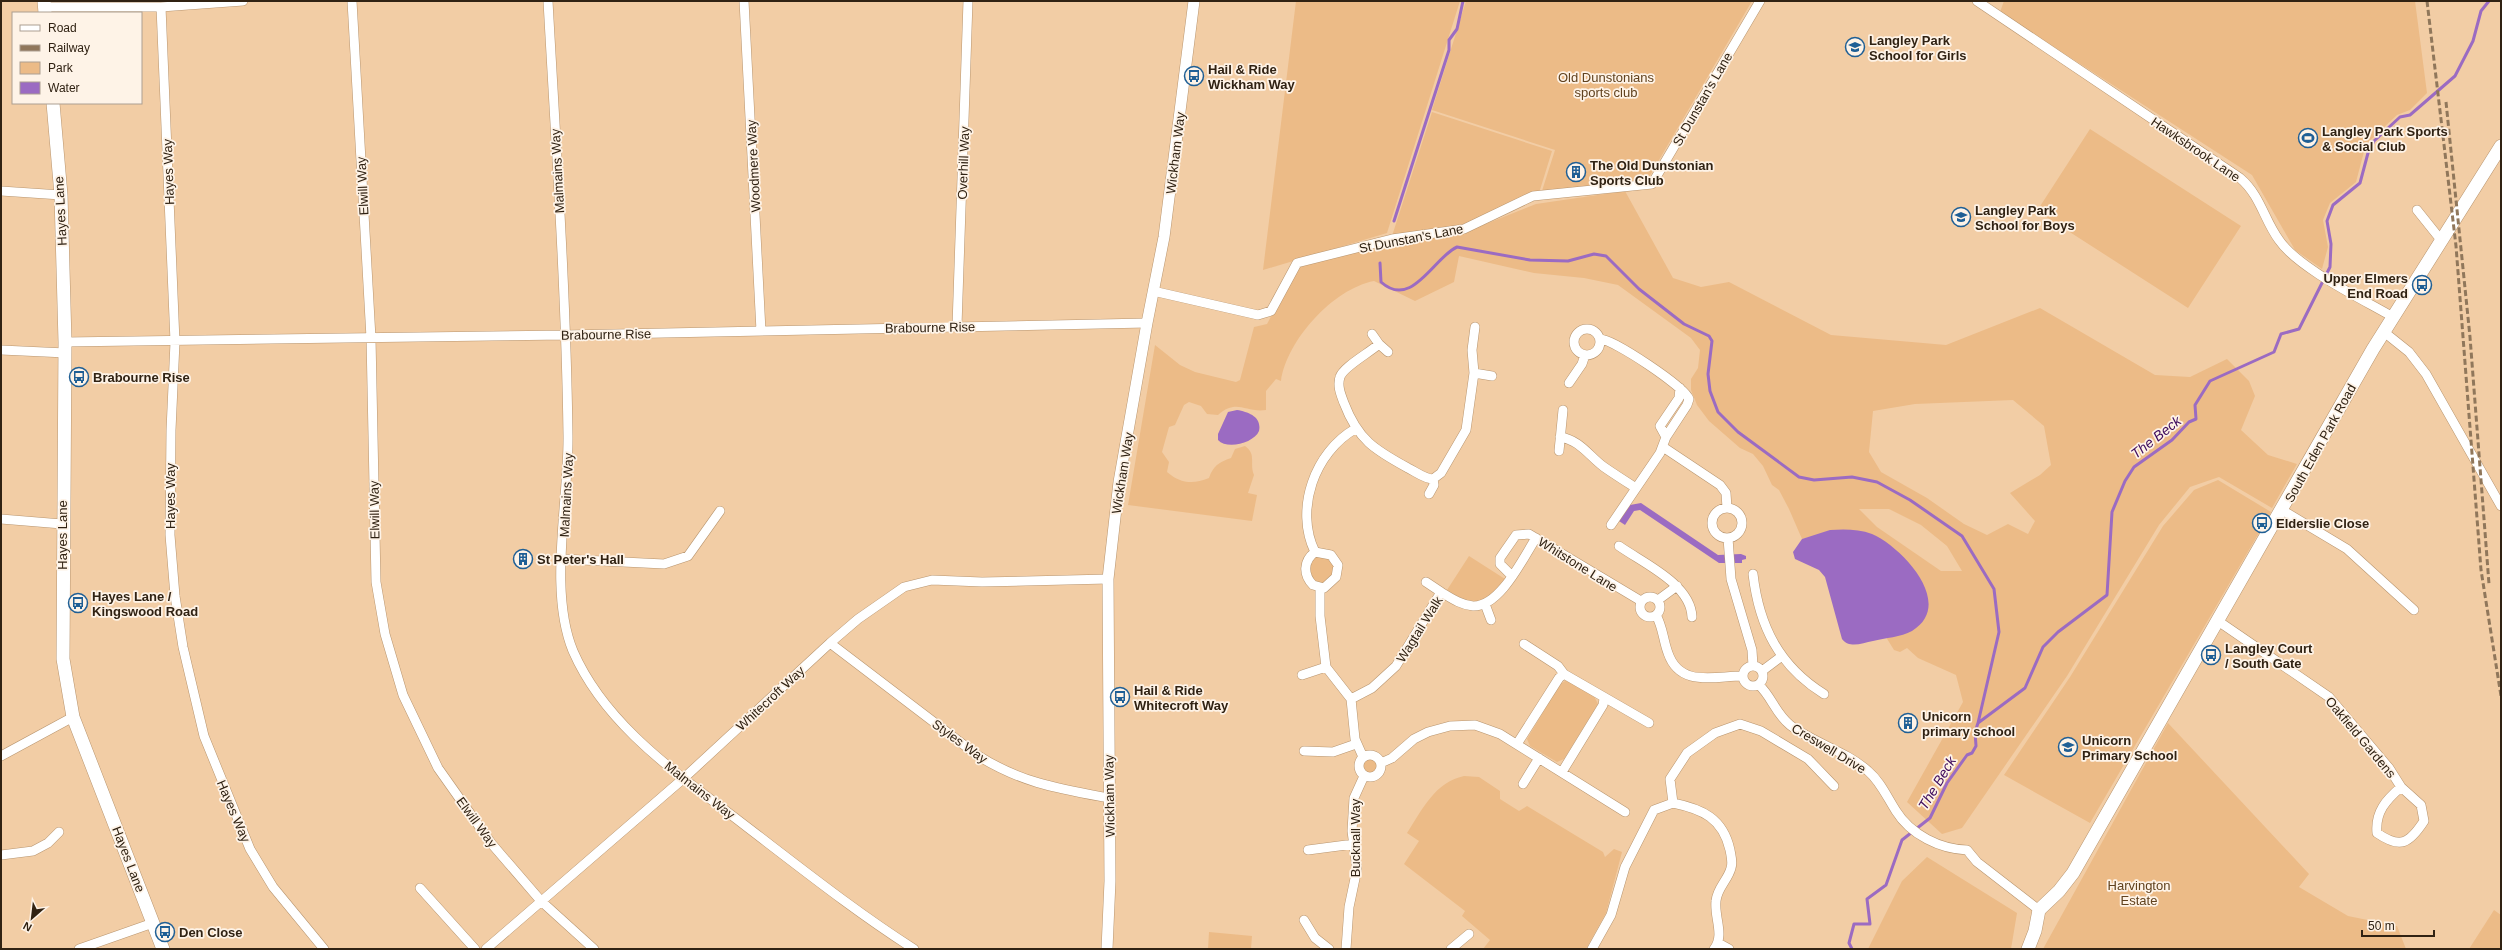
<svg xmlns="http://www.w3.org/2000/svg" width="2502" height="950" font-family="Helvetica,sans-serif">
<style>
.green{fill:#ecbb87;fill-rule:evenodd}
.water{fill:#9b6bc2}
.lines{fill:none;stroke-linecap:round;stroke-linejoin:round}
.stream{stroke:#9b6bc2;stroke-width:3}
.minor-casing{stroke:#b8956f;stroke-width:10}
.tertiary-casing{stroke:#b8956f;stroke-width:12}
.secondary-casing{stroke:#b8956f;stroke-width:14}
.minor{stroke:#fff;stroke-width:9}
.tertiary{stroke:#fff;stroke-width:11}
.secondary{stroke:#fff;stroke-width:13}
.rail{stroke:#90775b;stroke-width:3;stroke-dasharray:6 3;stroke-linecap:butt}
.labels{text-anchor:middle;stroke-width:3.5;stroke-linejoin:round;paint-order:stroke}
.poi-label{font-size:13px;font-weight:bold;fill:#302213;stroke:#fef3e7;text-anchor:start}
.park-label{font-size:13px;fill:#61421e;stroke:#fef3e7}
.street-label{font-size:13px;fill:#302213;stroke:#fef3e7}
.water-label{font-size:14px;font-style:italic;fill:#3d0a5c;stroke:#fef3e7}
</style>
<rect width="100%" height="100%" fill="#f2cda5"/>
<path class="green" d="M1296 1H1460L1387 233 1263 270Z
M1466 1H1752L1645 184 1541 194 1555 150 1432 110Z
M2004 1H2415L2427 93 2410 110 2397 115 2366 144 2356 182 2330 203 2323 220 2328 247 2322 269 2295 250 2252 175 2000 12Z
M1432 112 1552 151 1539 193 1462 227 1392 236Z
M2090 129 2241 226 2188 308 2037 211Z
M1625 191 1673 278 1701 287 1729 282 1831 335 1946 345 2040 308 2155 375 2190 377 2227 359 2249 381 2255 396 2241 430 2268 455 2297 464 2272 508 2219 477 2190 487 2159 525 2067 676 1962 828 1942 834 1907 802 1963 702 1956 675 1918 658 1907 648 1900 652 1894 650 1822 534 1802 539 1789 509 1779 490 1772 485 1763 466 1753 454 1740 448 1709 421 1697 405 1691 390V379L1698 368 1700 350 1691 338 1618 285 1584 278 1534 273 1459 256 1454 282 1415 301 1374 281C1333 289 1287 340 1281 381L1276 379 1266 391V410C1245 413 1237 398 1218 415L1207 414 1201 406 1189 402 1184 405 1175 425 1169 427 1162 452 1169 462 1167 472C1180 483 1192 485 1209 478 1213 466 1219 462 1231 458L1235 449 1245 446C1257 454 1249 464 1254 475L1248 493 1257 495 1252 521 1128 505 1155 345 1180 365 1195 372 1236 382 1240 380 1254 327 1267 324 1299 265 1394 243 1463 233 1536 204ZM2013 400 2044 426 2051 465 2040 475 2010 493 2035 521 2028 534 2008 524 1987 535 1964 524 1927 498 1881 472 1869 452 1873 411 1915 404ZM1859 509H1889L1921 525 1947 546 1962 571H1941L1877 527Z
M2218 480 2271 512 2090 823 2004 775 2070 677 2163 526 2194 490Z
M1318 555 1331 558 1335 570 1327 583H1316L1310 575 1311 561Z
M1469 556 1505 579C1487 605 1474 607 1447 590Z
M1567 680 1594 696 1598 704 1564 759 1557 762 1530 746 1527 739 1560 684Z
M2168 723 2309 874 2299 887 2348 916 2397 926 2406 949H2043Z
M1362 767a8 8 0 1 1 16 0a8 8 0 1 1-16 0Z
M1464 776 1479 777 1500 791V799L1519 811 1527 806 1603 852 1605 857 1614 849 1622 852 1606 913 1586 949H1483L1490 940 1462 916 1465 911 1404 864 1419 841 1407 833C1422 810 1435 782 1464 776Z
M1927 857 2017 913 2011 949H1868L1902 881Z
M2494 910 2501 915V949H2469Z
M1209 932 1252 936 1251 949H1208Z"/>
<path class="water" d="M1237 410C1249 412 1262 417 1259 431 1254 443 1227 450 1218 440V434L1228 412Z
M1641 503 1718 555 1741 554 1746 556V559L1742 560V563H1719L1640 510 1634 511 1625 525 1619 521 1630 505Z
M1830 530C1844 529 1859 529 1872 534 1902 547 1956 604 1912 631 1901 637 1885 638 1873 641 1862 643 1850 649 1842 639L1825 577 1819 570 1795 559 1793 552 1802 539Z"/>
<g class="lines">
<path class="stream" d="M1394 221 1449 50V40L1457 29 1463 1
M1380 263 1381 282C1412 310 1434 257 1457 247L1530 260 1568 261 1594 254 1606 256 1639 289 1684 324 1709 336 1712 341 1708 374 1710 391 1718 412 1738 432 1799 477 1814 480 1852 477 1877 482 1910 500 1962 536 1994 589 1999 632 1978 723
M1852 949 1849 943 1854 924H1870L1867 899 1886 885 1902 840 1930 818 1947 783 1967 755 1972 753 1976 746 1975 732 1978 723 2025 688 2043 647 2058 632 2107 595 2112 512 2125 481 2134 467 2172 440 2189 422 2196 419 2195 405 2210 381 2274 352 2281 334 2299 329 2330 267 2331 244 2327 221 2333 205 2360 183 2368 153 2374 141 2400 117 2410 115 2455 76 2473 41 2481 11 2489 1"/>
<g class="minor-casing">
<path id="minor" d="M352 1 371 338 376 582 385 634 403 695 438 768 491 843 541 901 594 949
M548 1C556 146 566 290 568 435 569 501 548 590 573 651 607 729 683 777 747 827 802 869 856 912 914 949
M744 1 761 331
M1977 1 2240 178C2261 196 2264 220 2279 240 2298 268 2362 299 2393 317
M44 7H161L243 1
M161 7 175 342 171 430 170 535 175 596 183 647 204 736 250 849 273 887 324 949
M1 191 61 195
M2417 210 2441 240
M1153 291 1258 315 1271 311 1297 263 1392 239 1464 229 1533 196 1652 184 1760 1
M957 326 968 1
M1574 342a13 13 0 1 1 26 0a13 13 0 1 1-26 0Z
M2384 332 2409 352 2426 374 2501 506
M1372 334 1379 344C1369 353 1343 367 1340 377 1337 386 1341 395 1344 403 1358 440 1375 450 1408 468 1416 472 1425 479 1433 479L1441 473 1466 430 1474 373 1472 350 1475 327
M1600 339C1613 339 1685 387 1689 399L1687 405 1666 437 1660 453 1611 525
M65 342 566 335 1147 323
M1379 344 1388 352
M1 350 66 353
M1474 373 1492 376
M1569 383 1582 364 1585 355
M1560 437C1580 440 1589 456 1604 467 1614 474 1625 481 1636 488
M1666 437 1660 426 1679 398 1680 388
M1663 447 1720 485 1726 493 1727 508
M1559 451 1563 410
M1429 494 1434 485 1433 479
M1712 523a15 15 0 1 1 30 0a15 15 0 1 1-30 0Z
M2282 510 2347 549 2414 610
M1 519 62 524
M1728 538 1731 579 1752 650 1753 666
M1619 546C1643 563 1691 584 1692 617
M1315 552C1294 509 1315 452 1355 429
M1315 552 1331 555 1338 565 1336 577 1324 588 1313 585C1303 575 1303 561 1315 552Z
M562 559 664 564 688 556 720 511
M1753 574C1759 626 1779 666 1824 694
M1511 575 1500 564V558L1516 535 1529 534 1641 601
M1426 582 1441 592
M1320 589V616L1326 667 1351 699 1355 739 1363 757
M1640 607a10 10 0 1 1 20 0a10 10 0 1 1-20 0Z
M1658 600 1677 586
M1485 604 1491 620
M1656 615C1663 627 1663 640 1668 653 1680 688 1715 676 1742 676
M2218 621 2329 697 2389 768 2401 787 2421 805 2424 821C2409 844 2400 849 2377 833 2375 812 2386 800 2401 787
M830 643 977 755C1021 783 1060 789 1109 798
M1524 644 1558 666 1564 674
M1743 676a10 10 0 1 1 20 0a10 10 0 1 1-20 0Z
M1762 671 1782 656
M1302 675 1326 667
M1759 685C1772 697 1775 713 1790 725 1813 743 1846 751 1868 771 1880 781 1887 797 1896 811 1911 835 1940 849 1967 850L1977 862 2039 910
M1351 699 1372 688 1396 666 1441 592C1451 598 1461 605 1473 606 1500 607 1523 558 1536 538
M1517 744 1559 678 1564 674 1649 723
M1304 751 1333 752 1356 744
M1359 766a11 11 0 1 1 22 0a11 11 0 1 1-22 0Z
M1 756 73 717
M1381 763 1392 758 1414 739 1428 732 1450 726 1475 725 1500 734 1625 812
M1562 772 1603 705 1604 699
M1523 784 1539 758
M1673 803C1702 809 1723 818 1730 850 1731 856 1733 862 1731 868 1728 880 1717 888 1716 901 1714 918 1725 935 1714 949
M1308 850 1354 844
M1 855 33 851 48 843 59 832
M420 888 475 949
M1304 920 1315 938 1329 949
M1718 943 1729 949
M79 949 153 923
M486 949 684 778 830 643 858 619 904 587 932 580 982 582 1108 579
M1346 949 1349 907 1357 869 1352 831 1354 798 1364 776
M1451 949 1469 934
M1592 949 1611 915 1625 867 1654 810 1673 803 1670 779 1687 753 1715 733 1740 724 1761 731 1808 759 1834 786"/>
</g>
<g class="tertiary-casing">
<path id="tertiary" d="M1107 949 1110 881 1108 579 1119 482 1147 323 1164 237 1194 1"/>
</g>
<g class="secondary-casing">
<path id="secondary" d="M44 1 45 13
M53 103 61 195 65 342 63 659 73 717 163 949
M2028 949 2035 931 2039 910 2059 891 2073 873 2373 349 2501 146"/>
</g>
<use href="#minor" class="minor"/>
<use href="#tertiary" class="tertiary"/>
<use href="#secondary" class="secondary"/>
<path class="rail" d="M2427 1 2456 246 2481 570 2501 696
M2446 102 2470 337 2489 584"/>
</g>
<defs>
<g id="school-ring" transform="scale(1)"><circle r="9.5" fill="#fef3e7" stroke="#1f5f95" stroke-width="1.5"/><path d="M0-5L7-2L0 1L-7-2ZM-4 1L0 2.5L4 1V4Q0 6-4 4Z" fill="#1f5f95"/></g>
<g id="bus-ring" transform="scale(1)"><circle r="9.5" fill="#fef3e7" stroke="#1f5f95" stroke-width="1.5"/><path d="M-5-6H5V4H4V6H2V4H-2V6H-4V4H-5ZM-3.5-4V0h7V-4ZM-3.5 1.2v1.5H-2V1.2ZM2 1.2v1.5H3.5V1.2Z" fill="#1f5f95"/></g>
<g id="stadium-ring" transform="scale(1)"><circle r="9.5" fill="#fef3e7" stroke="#1f5f95" stroke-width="1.5"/><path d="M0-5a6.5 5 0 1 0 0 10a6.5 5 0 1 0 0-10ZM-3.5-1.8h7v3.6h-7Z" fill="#1f5f95"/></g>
<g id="building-ring" transform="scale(1)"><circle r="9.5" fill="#fef3e7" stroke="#1f5f95" stroke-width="1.5"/><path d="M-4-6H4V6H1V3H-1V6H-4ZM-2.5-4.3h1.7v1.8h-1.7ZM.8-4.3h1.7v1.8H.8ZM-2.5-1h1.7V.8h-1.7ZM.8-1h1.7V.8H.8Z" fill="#1f5f95"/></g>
</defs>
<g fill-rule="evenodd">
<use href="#school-ring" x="1855" y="47"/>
<use href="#bus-ring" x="1194" y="76"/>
<use href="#stadium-ring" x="2308" y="138"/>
<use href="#building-ring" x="1576" y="172"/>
<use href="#school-ring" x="1961" y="217"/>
<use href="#bus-ring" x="2422" y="285"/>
<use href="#bus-ring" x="79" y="377"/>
<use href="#bus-ring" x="2262" y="523"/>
<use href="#building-ring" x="523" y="559"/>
<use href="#bus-ring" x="78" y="603"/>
<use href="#bus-ring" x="2211" y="655"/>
<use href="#bus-ring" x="1120" y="697"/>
<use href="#building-ring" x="1908" y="723"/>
<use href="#school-ring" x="2068" y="747"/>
<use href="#bus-ring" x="165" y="932"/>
</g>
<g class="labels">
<g class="poi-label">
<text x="1869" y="45">Langley Park<tspan x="1869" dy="15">School for Girls</tspan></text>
<text x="1208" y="74">Hail &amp; Ride<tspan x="1208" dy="15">Wickham Way</tspan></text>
<text x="2322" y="136">Langley Park Sports<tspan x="2322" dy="15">&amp; Social Club</tspan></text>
<text x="1590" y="170">The Old Dunstonian<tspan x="1590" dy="15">Sports Club</tspan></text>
<text x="1975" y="215">Langley Park<tspan x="1975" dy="15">School for Boys</tspan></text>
<text x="2408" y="283" text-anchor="end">Upper Elmers<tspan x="2408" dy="15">End Road</tspan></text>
<text x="93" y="382">Brabourne Rise</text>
<text x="2276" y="528">Elderslie Close</text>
<text x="537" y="564">St Peter's Hall</text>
<text x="92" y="601">Hayes Lane /<tspan x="92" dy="15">Kingswood Road</tspan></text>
<text x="2225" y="653">Langley Court<tspan x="2225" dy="15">/ South Gate</tspan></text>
<text x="1134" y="695">Hail &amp; Ride<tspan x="1134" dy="15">Whitecroft Way</tspan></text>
<text x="1922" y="721">Unicorn<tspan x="1922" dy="15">primary school</tspan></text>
<text x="2082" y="745">Unicorn<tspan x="2082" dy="15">Primary School</tspan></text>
<text x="179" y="937">Den Close</text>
</g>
<g class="park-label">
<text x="1606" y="82">Old Dunstonians<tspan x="1606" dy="15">sports club</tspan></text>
<text x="2139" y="890">Harvington<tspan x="2139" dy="15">Estate</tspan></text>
</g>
<g class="street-label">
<text transform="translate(1702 99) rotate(-60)" y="5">St Dunstan's Lane</text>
<text transform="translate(2196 149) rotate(34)" y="5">Hawksbrook Lane</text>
<text transform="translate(1175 153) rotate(-83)" y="5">Wickham Way</text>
<text transform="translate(963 163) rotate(-88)" y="5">Overhill Way</text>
<text transform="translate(753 166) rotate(-93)" y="5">Woodmere Way</text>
<text transform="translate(557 171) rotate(-93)" y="5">Malmains Way</text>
<text transform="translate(168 172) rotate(-92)" y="5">Hayes Way</text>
<text transform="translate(362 186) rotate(-93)" y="5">Elwill Way</text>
<text transform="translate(60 211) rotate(-93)" y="5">Hayes Lane</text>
<text transform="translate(1411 238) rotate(-11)" y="5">St Dunstan's Lane</text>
<text transform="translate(930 327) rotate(-1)" y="5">Brabourne Rise</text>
<text transform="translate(606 334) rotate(-1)" y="5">Brabourne Rise</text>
<text transform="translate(2320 443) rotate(-61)" y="5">South Eden Park Road</text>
<text transform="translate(1122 473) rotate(-81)" y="5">Wickham Way</text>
<text transform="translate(566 495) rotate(-87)" y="5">Malmains Way</text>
<text transform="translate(170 496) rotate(-90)" y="5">Hayes Way</text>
<text transform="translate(374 510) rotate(-91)" y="5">Elwill Way</text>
<text transform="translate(62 535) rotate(-90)" y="5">Hayes Lane</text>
<text transform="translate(1578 564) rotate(32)" y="5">Whitstone Lane</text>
<text transform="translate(1419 629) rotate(-58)" y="5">Wagtail Walk</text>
<text transform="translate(770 698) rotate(-43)" y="5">Whitecroft Way</text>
<text transform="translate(2361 737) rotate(50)" y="5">Oakfield Gardens</text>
<text transform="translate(960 741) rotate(36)" y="5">Styles Way</text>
<text transform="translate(1829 748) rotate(31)" y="5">Creswell Drive</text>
<text transform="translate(700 790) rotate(38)" y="5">Malmains Way</text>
<text transform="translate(1109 796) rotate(-91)" y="5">Wickham Way</text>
<text transform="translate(234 811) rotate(67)" y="5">Hayes Way</text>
<text transform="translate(477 822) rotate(54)" y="5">Elwill Way</text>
<text transform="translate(1355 838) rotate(-90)" y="5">Bucknall Way</text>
<text transform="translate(129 859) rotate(69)" y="5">Hayes Lane</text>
</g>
<g class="water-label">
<text transform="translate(2156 437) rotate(-38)" y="5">The Beck</text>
<text transform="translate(1937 783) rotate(-59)" y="5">The Beck</text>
</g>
</g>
<rect width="2502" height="950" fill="none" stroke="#302213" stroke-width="4"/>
<rect x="12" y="12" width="130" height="92" fill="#fef3e7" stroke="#ac9f92"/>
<rect x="20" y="25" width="20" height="6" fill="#ffffff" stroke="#ac9f92"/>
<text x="48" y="32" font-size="12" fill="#302213">Road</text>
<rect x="20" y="45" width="20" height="6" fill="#90775b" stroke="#ac9f92"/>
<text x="48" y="52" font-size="12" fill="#302213">Railway</text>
<rect x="20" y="62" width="20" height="12" fill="#ecbb87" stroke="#ac9f92"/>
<text x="48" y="72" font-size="12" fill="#302213">Park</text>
<rect x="20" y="82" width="20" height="12" fill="#9b6bc2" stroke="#ac9f92"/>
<text x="48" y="92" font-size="12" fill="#302213">Water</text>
<g transform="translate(32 918) rotate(208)" stroke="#fef3e7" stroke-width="3" paint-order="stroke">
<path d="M0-3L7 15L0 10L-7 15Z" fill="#302213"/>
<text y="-6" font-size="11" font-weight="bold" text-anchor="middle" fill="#302213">N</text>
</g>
<path d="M2362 930v6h72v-6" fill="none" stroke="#302213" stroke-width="2"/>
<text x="2368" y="930" font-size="12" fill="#302213" stroke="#fef3e7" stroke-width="3" paint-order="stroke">50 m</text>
</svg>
